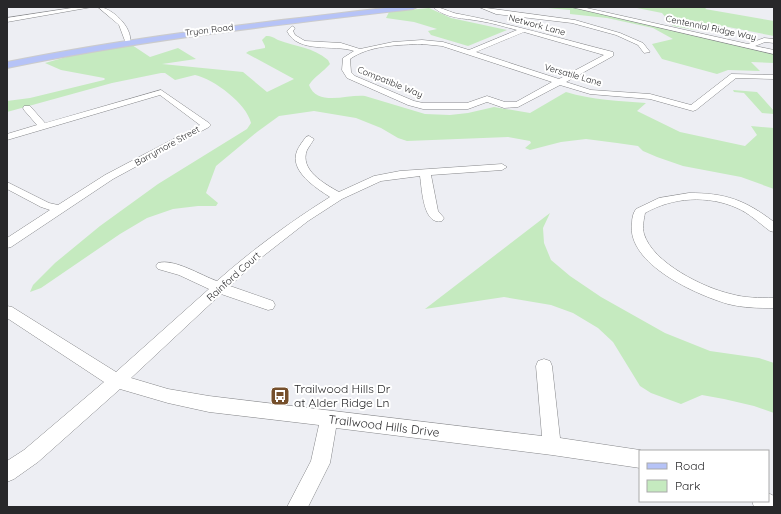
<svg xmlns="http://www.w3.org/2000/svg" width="781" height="514" font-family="Quicksand,sans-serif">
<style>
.green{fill:#c5eabf}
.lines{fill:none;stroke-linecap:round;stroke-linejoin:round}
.minor-casing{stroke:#86878a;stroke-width:1}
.major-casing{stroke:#cbcbcc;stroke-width:2}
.minor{fill:#fff;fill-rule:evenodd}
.major{fill:#b6c3f7;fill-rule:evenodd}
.labels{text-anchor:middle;stroke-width:4;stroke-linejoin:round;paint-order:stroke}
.far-street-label{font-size:9px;fill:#28282a;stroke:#fff}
.street-label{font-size:10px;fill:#28282a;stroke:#fff}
.near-poi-label{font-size:12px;fill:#28282a;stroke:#fff;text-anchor:start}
.near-street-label{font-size:12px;fill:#28282a;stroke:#fff}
</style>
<rect width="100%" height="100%" fill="#edeef3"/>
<path class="green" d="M537 7H571L774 54V63L751 62 760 71 728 70 717 74 662 59 652 44 673 39 653 28 607 18 570 14V10Z
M632 7H708L705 9 774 21V36L708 23 695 30 673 26 662 13Z
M429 8 451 18 507 30 468 46 431 35 428 31 437 29 414 22 386 18 389 12Z
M266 36C272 36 274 38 278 40 296 47 313 47 328 60L330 64C323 72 315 76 309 85 317 107 348 94 365 96L425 114 450 115 468 113 494 107 530 113 566 92C592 100 619 101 646 103L637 111 680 132 745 146 757 135 751 126 774 128V189L741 177 683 166 657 157 643 151 638 146 617 143 586 139 561 142 530 150 525 148 531 143 530 141 508 137 407 141 398 138 381 128 356 118 314 111 279 116 257 132 216 166 206 193 218 203 216 206H198L173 209 147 218 120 234 41 288 30 292 33 285 55 263 100 226 158 184 247 129 251 123C247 104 214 79 195 75L175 80 165 73H161L112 83 7 112V101L30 98 104 80 105 79 104 78 61 70 45 63 70 56 132 45 150 57 178 48 196 59 162 64 243 72 267 92 294 79 246 53 249 51 265 48V46L262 40Z
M733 90 757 92 774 111V114L762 113 744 93 734 92Z
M550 213 543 228 544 243 551 260 570 276 601 297 665 333 710 351 759 358 774 363V413L754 406 724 399 702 395 681 404 651 393 640 386 613 342 598 328 573 313 551 305 504 297 425 309Z"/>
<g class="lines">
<g class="minor-casing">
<path id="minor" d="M78 7H92L7 22V18Z
M98 7C112 7 133 28 130 42L125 41 119 25Z
M433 7C443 7 450 13 459 14 511 24 562 39 613 52V56L566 82 591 90 650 94 691 105 731 74 774 75V79L736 78 696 110 693 111 650 99 590 94 560 85 518 107 504 108 487 102 468 109H423L408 105 347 78 342 70 343 58 354 51C333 44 298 54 287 31L292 26 295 28 293 31 295 35 305 41 341 43 360 49 393 42 422 40 443 42 469 50 517 30C505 27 493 23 480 21 464 18 446 19 433 7ZM524 32 604 55 559 79 476 52ZM422 44 442 46 552 82 516 102H505L487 96 467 103H423L414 101 355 76 351 72 350 59C370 45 398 45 422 44Z
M479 7 575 20 620 33 643 43 650 52 644 53 638 45 616 35 572 23 496 14Z
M571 7H582L748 44 764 38 774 39V43L765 42 755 46 774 50V54Z
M161 90 209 123 211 125 209 127 113 179 11 247 7 248V238L50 210 41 207 7 189V182L49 203 58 205 105 175 200 125 160 95 7 140V134L37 125 24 110 23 108 24 106H30L45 123Z
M309 136 314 139C312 143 309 146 307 150 299 170 325 184 339 192L374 176 400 171 502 164 507 167 502 170 431 175 438 211 444 218 442 221C423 226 422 189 420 176L381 181 342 199 308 221 253 264 230 286 273 301 275 305 273 309 268 310 221 294 131 378 168 389 209 396 542 436 536 366 538 361 544 359 550 361 552 366 560 438 640 450 643 451H640V468L552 455 336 428 330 463 308 507H287L311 461 319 425 209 412 168 403 120 389 38 462 14 479 7 482V461L24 450 104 382 7 318V306L12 307 116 372 209 289 179 275 158 269 156 266 158 263C174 258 202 276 217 281 252 250 290 222 330 197 316 188 289 171 297 151 299 146 303 141 306 137Z
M689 193C726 193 745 200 774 222V232L770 231C759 223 749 213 737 208 708 195 673 197 645 213 644 219 642 227 644 234 653 263 704 288 731 294 745 298 759 298 774 298V308C758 308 744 308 728 304 697 295 626 264 632 223 632 218 633 213 636 209L659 198Z
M768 493 774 496V507H754L752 501H768Z"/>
</g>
<g class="major-casing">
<path id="major" d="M394 7H417L413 9C277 25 141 40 7 68V62C135 36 264 22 394 7Z"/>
</g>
<use href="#minor" class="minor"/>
<use href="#major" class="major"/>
</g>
<defs>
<g id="bus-square" transform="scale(1)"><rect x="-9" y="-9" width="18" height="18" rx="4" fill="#754f2b" stroke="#fff"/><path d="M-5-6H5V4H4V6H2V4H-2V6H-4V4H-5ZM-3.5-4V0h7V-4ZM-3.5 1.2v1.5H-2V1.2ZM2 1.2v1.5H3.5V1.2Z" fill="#fff"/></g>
</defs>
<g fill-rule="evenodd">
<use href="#bus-square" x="280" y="396"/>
</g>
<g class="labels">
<g class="far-street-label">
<text transform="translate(537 25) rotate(15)" y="3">Network Lane</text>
<text transform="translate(711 28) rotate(12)" y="3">Centennial Ridge Way</text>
<text transform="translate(209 30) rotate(-7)" y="3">Tryon Road</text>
<text transform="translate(573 75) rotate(16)" y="3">Versatile Lane</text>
<text transform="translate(390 82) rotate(22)" y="3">Compatible Way</text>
<text transform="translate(167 146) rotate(-29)" y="3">Barrymore Street</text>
</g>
<g class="street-label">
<text transform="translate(233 276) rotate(-42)" y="4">Rainford Court</text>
</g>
<g class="near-poi-label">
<text x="294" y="393">Trailwood Hills Dr<tspan x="294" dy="14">at Alder Ridge Ln</tspan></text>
</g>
<g class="near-street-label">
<text transform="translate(384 426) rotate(7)" y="4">Trailwood Hills Drive</text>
</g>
</g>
<rect width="781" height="514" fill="none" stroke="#28282a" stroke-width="16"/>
<rect x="639" y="450" width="130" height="52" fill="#ffffff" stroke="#a9a9aa"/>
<rect x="647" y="463" width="20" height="6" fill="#b6c3f7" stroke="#a9a9aa"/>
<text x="675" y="470" font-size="12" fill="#28282a">Road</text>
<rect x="647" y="480" width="20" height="12" fill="#c5eabf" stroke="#a9a9aa"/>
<text x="675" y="490" font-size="12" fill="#28282a">Park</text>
</svg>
